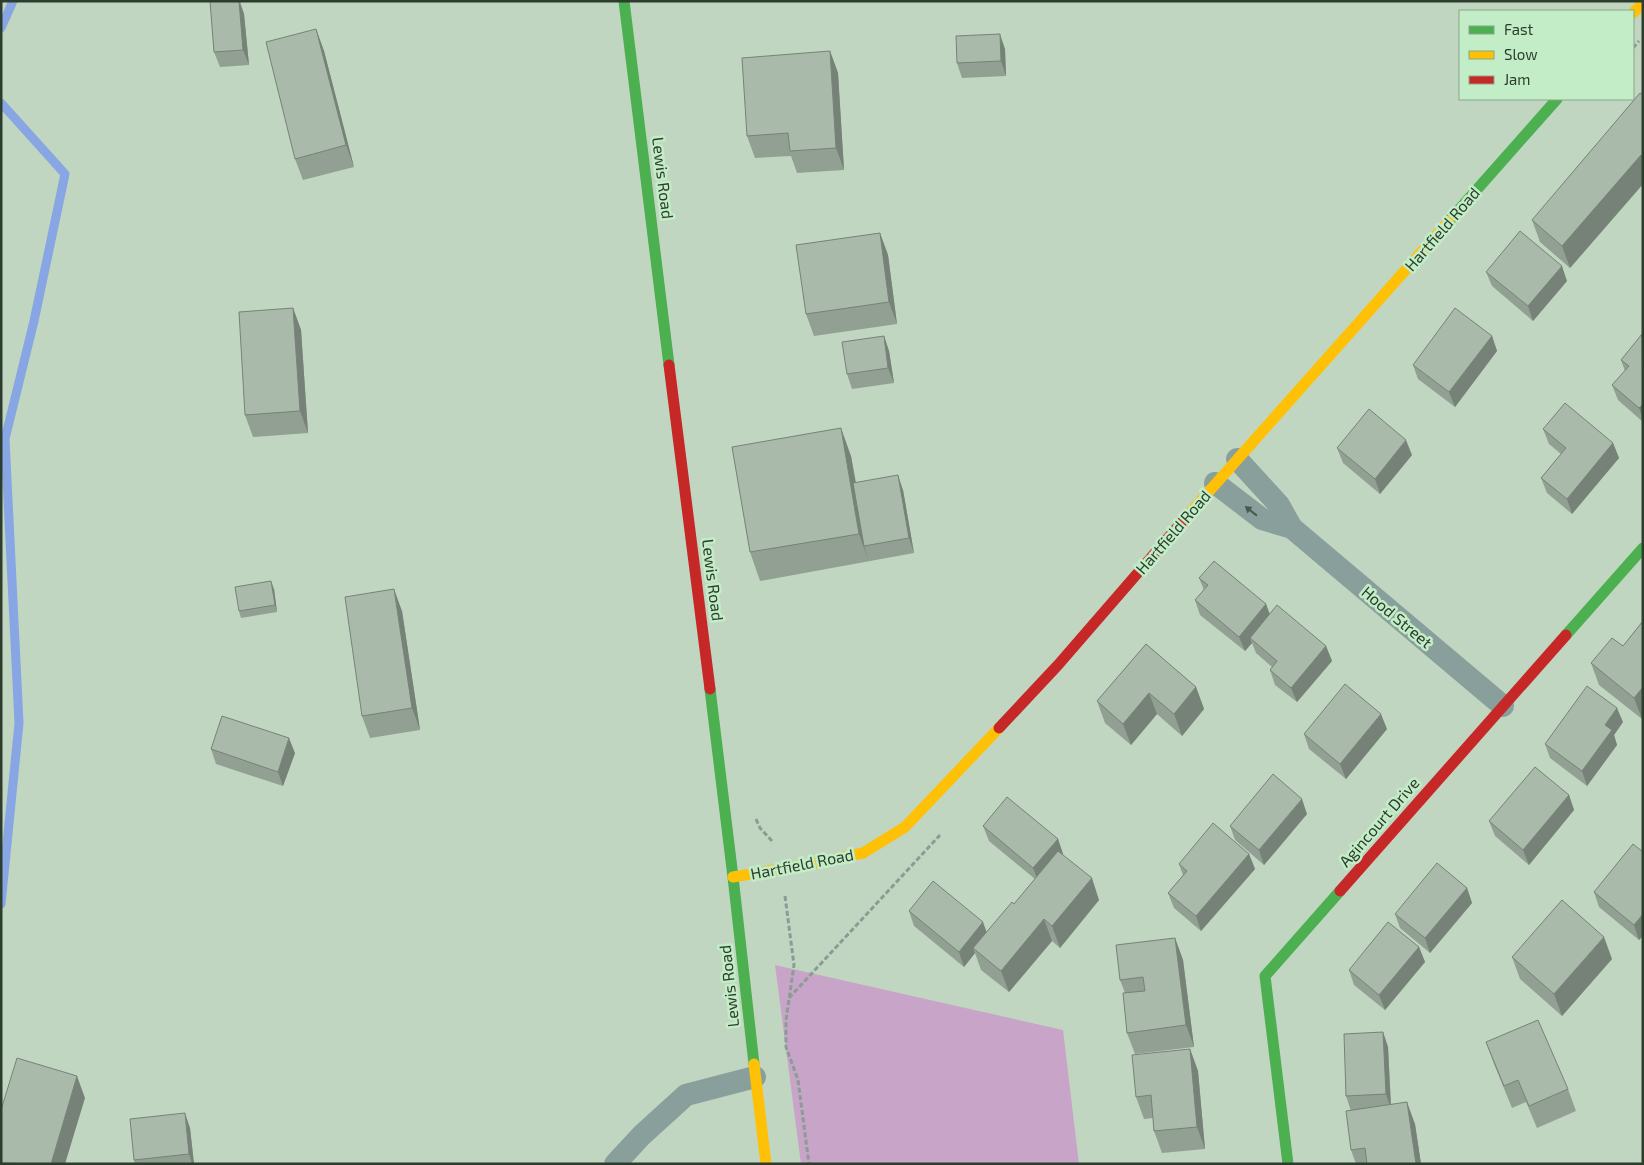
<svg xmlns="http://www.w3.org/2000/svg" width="1644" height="1165" font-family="'Exo 2',sans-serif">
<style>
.forest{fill:#c8a4c8}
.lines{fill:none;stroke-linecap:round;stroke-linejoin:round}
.stream{stroke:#87a6e3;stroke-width:9}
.path{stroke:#8a9c95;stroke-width:3;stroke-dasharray:5 2.5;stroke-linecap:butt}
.street{stroke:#899f9c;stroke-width:22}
.fast{stroke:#4caf50;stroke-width:11}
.slow{stroke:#ffc107;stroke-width:11}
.jam{stroke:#c62828;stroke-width:11}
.wall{fill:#91a092}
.shaded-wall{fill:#768277}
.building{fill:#a9baaa;stroke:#768277}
.oneway{fill:#485a4f}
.labels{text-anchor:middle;stroke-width:5;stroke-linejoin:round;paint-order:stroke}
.street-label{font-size:16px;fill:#2c3d2e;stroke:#c3edc6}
</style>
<rect width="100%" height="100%" fill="#c0d6c1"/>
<path class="forest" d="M775 965 1063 1030 1079 1164H801Z"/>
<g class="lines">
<path class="stream" d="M1 28 13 1
M1 103 65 174 34 321 5 439 19 723 1 904"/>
<path class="path" d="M1633 48 1639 41
M756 819 760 828 773 842
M785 896 794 965 786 1020V1047L798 1080 809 1164
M789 998 940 835"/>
<path class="street" d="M1237 459 1279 505 1292 528 1503 706
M1215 483 1262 519 1292 528
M615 1164 642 1135 686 1095 755 1077"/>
<path class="fast" d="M624 1 669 365
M1449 221 1557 99
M1566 635 1643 548
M710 689 733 877 754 1064
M1288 1164 1265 976 1340 891"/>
<path class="slow" d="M1633 13 1643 3
M1188 515 1449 221
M733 877 816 863 863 853 905 827 999 728
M754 1064 766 1164"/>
<path class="jam" d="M669 365 710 689
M999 728 1058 665 1188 515
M1340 891 1566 635"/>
</g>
<path class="wall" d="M210 1H240L244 14 249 65 220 67 214 52Z
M316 29 324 51 354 167 303 180 295 159Z
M1005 49 1006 76 962 78 957 63Z
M830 51 838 73 844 170 797 173 791 156 755 158 747 136Z
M1643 95V184L1570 268 1540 242 1532 220Z
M880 233 888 255 897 324 814 336 806 314Z
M1486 272 1567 281 1533 321 1492 286Z
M293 308 301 330 308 433 253 437 245 415Z
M1643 335V422L1618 400 1612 385 1625 371 1621 360Z
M884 336 889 351 894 383 852 389 847 374Z
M1492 336 1497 351 1455 407 1418 379 1413 365Z
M1543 429 1613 443 1619 458 1572 514 1547 493 1541 478 1561 454 1549 444Z
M1337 448 1412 455 1380 494 1343 463Z
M851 456 856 482 903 490 914 553 760 581 750 552Z
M1199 578 1266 604 1270 614 1326 646 1332 661 1297 702 1275 685 1270 670 1272 667 1256 653 1252 643 1245 651 1200 615 1195 600 1204 590Z
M274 589 277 612 241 618 239 611Z
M402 611 420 730 370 738 362 716Z
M1643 621V718L1642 719 1599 685 1591 663 1623 646Z
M1146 644 1196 687 1204 709 1182 736 1157 714 1131 745 1105 723 1097 701Z
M1623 722 1614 735 1617 745 1587 786 1550 758 1545 744Z
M1387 729 1346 779 1309 749 1304 734Z
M211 749 295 753 283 786 216 764Z
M1569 795 1574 810 1529 865 1495 836 1489 821Z
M1307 814 1264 865 1235 840 1230 826Z
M983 826 1058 839 1063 854H1062L1099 900 1060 948 1052 941 1009 992 981 970 975 953 964 967 914 926 909 911 987 932 1014 904 1035 879 989 841Z
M1643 852V936L1639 940 1599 907 1594 892Z
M1249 854 1255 869 1201 931 1174 908 1168 893 1183 875 1179 864Z
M1467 888 1472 903 1430 953 1400 928 1395 914Z
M1175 938 1183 960 1194 1047 1135 1054 1127 1033 1125 993 1120 980Z
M1419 947 1425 962 1385 1010 1354 985 1349 970Z
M1512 957 1612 959 1562 1016 1520 979Z
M1383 1032 1388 1047 1391 1105 1415 1124 1421 1164H1356L1351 1150V1111L1346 1096Z
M1486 1042 1568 1089 1576 1111 1537 1128 1526 1102 1512 1108 1494 1064Z
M1190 1049 1198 1071 1205 1149 1162 1153 1154 1131 1153 1118 1144 1119 1136 1097Z
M190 1128 194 1164H135L134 1160Z"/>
<path class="shaded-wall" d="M239 1 244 14 249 65 243 50Z
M316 29 324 51 354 167 346 145Z
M1000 34 1005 49 1006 76 1001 61Z
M830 51 838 73 844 170 836 148Z
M1641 155 1643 160V184L1570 268 1562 246Z
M880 233 888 255 897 324 889 302Z
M1562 266 1567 281 1533 321 1528 306Z
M293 308 301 330 308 433 300 411Z
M884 336 889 351 894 383 888 368Z
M1492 336 1497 351 1455 407 1449 392Z
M1643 404V419L1639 408Z
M841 428 851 456 866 546H864L869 562 859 534Z
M1406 440 1412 455 1380 494 1375 479Z
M1613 443 1619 458 1572 514 1567 499Z
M898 475 903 490 914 553 909 538Z
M271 581 274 589 277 612 275 605Z
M394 589 402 611 420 730 412 708Z
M1266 604 1271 619 1250 638 1252 643 1245 651 1239 637Z
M1326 646 1332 661 1297 702 1291 688Z
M1196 687 1204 709 1182 736 1174 714Z
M1643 687V718L1642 719 1634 698Z
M1149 693 1157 714 1131 745 1123 724Z
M1617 708 1623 722 1614 735 1617 745 1587 786 1582 771 1605 725Z
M1381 714 1387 729 1346 779 1340 764Z
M289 738 295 753 283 786 278 772Z
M1569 795 1574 810 1529 865 1523 850Z
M1302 799 1307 814 1264 865 1259 850Z
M1058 839 1063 854 1039 883 1033 868Z
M1249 854 1255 869 1201 931 1196 916Z
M1092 878 1099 900 1060 948 1052 926Z
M1467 888 1472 903 1430 953 1425 938Z
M1643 914V936L1639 940 1634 925Z
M1044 919 1052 941 1009 992 1001 971Z
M983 922 988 936 973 948 975 953 964 967 959 952Z
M1604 937 1612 959 1562 1016 1554 994Z
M1175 938 1183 960 1194 1047 1186 1025Z
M1419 947 1425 962 1385 1010 1379 995Z
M1383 1032 1388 1047 1391 1109 1386 1094Z
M1190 1049 1198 1071 1205 1149 1197 1127Z
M77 1076 85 1098 65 1164H51Z
M1407 1102 1415 1124 1421 1164H1416Z
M185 1113 190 1128 194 1164H192L189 1154Z"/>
<path class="building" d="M210 1H239L243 50 214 52Z
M316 29 346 145 295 159 266 42Z
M1000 34 1001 61 957 63 956 36Z
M830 51 836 148 790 151 788 133 747 136 742 58Z
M1640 93 1643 95V156L1641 155 1562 246 1532 220Z
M1520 231 1562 266 1528 306 1486 272Z
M880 233 889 302 806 314 796 245Z
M293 308 300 411 245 415 239 312Z
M1455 308 1492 336 1449 392 1413 365Z
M1642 334 1643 404 1639 408 1612 385 1629 366 1621 360Z
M884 336 888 368 847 374 842 342Z
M1565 403 1613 443 1567 499 1541 478 1566 448 1543 429Z
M1369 409 1406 440 1375 479 1337 448Z
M841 428 859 534 750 552 732 447Z
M898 475 909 538 864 546 853 483Z
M1214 561 1266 604 1239 637 1195 600 1208 585 1199 578Z
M271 581 275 605 239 611 235 587Z
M394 589 412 708 362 716 345 597Z
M1277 605 1326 646 1291 688 1270 670 1277 661 1250 638Z
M1643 621V687L1634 698 1591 663 1612 638 1623 646Z
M1146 644 1196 687 1174 714 1149 693 1123 724 1097 701Z
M1345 684 1381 714 1340 764 1304 734Z
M1587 686 1617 708 1605 725 1612 730 1582 771 1545 744Z
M222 716 289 738 278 772 211 749Z
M1535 767 1569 795 1523 850 1489 821Z
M1273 774 1302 799 1259 850 1230 826Z
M1007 797 1058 839 1033 868 983 826Z
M1213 823 1249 854 1196 916 1168 893 1187 871 1179 864Z
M1633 844 1643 852V914L1634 925 1594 892Z
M1058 851 1092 878 1052 926 1044 919 1001 971 973 948 1012 902 1014 904Z
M1437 863 1467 888 1425 938 1395 914Z
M933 881 983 922 959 952 909 911Z
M1562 900 1604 937 1554 994 1512 957Z
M1388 922 1419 947 1379 995 1349 970Z
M1175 938 1186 1025 1127 1033 1123 993 1145 991 1143 977 1120 980 1116 945Z
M1538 1020 1568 1089 1529 1106 1518 1080 1504 1086 1486 1042Z
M1383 1032 1386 1094 1346 1096 1344 1034Z
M1190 1049 1197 1127 1154 1131 1151 1095 1136 1097 1132 1055Z
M17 1058 77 1076 51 1164 1 1163V1110Z
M1407 1102 1416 1164H1367L1365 1148 1351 1150 1346 1111Z
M185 1113 189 1154 134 1160 130 1119Z"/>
<defs><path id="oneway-solid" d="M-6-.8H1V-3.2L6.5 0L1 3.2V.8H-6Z" transform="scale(1.25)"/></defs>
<use class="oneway" href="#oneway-solid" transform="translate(1251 511) rotate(-142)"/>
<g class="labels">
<g class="street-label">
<text transform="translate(663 178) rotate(83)" y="6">Lewis Road</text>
<text transform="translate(1442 229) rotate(-49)" y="6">Hartfield Road</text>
<text transform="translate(1173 532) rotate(-49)" y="6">Hartfield Road</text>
<text transform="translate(713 580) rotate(83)" y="6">Lewis Road</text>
<text transform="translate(1397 617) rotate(40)" y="6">Hood Street</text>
<text transform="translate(1379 822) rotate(-49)" y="6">Agincourt Drive</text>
<text transform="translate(802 864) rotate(-11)" y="6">Hartfield Road</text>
<text transform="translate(729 986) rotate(-96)" y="6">Lewis Road</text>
</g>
</g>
<rect width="1644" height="1165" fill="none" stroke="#2c3d2e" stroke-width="5"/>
<rect x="1459" y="10" width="175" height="90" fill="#c3edc6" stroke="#87a789"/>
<rect x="1469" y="26" width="25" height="8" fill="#4caf50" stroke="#87a789"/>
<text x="1504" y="35" font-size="15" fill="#2c3d2e">Fast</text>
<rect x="1469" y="51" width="25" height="8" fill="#ffc107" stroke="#87a789"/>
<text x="1504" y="60" font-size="15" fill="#2c3d2e">Slow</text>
<rect x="1469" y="76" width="25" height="8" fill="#c62828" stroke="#87a789"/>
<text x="1504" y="85" font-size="15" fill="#2c3d2e">Jam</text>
</svg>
